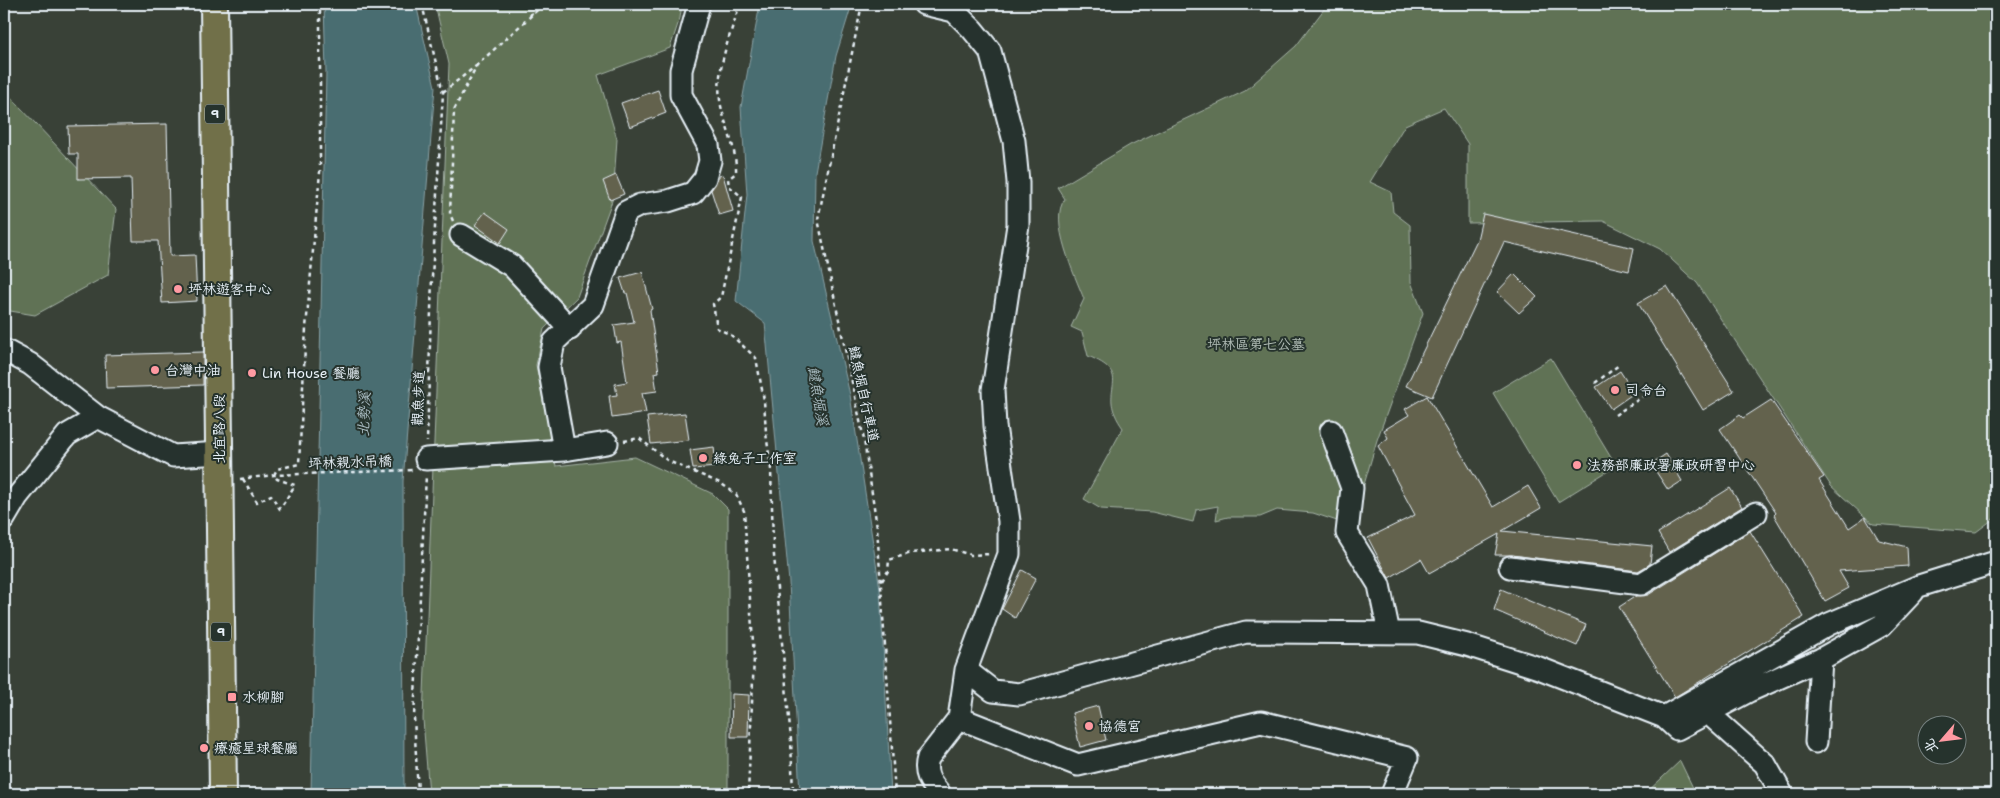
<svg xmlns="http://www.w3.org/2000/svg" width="2000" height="798" font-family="'Shantell Sans','LXGW WenKai TC',sans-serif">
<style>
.green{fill:#617255;stroke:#a4b2a6}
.water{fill:#4a6d71;stroke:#89a2a7}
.building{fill:#64624e;stroke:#e8f1f8}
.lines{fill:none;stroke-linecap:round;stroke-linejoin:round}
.minor-casing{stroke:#e8f1f8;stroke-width:25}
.major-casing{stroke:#e8f1f8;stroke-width:30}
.path{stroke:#e8f1f8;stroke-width:2.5;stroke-dasharray:4 4;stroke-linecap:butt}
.minor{stroke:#26332d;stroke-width:21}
.major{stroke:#71704a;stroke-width:26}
.poi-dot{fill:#ff9aa2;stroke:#26332d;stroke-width:2}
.labels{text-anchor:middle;stroke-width:4;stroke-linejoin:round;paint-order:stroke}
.shield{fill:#26332d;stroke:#aeb8bb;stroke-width:1}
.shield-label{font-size:12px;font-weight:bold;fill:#e8f1f8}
.poi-label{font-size:14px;fill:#e8f1f8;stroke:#26332d;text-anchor:start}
.park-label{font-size:14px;fill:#b2beb7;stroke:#26332d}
.street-label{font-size:14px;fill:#e8f1f8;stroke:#26332d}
.water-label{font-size:15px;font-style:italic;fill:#a9bcc2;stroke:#26332d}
</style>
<rect width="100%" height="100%" fill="#394137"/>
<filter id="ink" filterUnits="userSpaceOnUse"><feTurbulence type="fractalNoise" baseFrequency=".02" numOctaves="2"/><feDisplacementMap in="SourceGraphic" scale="10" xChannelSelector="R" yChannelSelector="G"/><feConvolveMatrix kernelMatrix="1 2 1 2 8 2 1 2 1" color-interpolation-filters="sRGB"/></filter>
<g filter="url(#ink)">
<path class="green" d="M435 4H682L680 18 670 48 598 75 617 139 613 198 577 297 544 329 536 365 556 466 635 457 713 494 728 509V794H429L423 719 449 64Z
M1328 4H1996V517L1976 532 1873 524 1831 486 1697 283 1660 249 1603 221 1468 223V144L1444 108 1405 125 1370 182 1391 192 1393 212 1410 225 1411 282 1423 313 1377 440 1352 526 1313 513 1277 510 1260 517H1228L1216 520 1218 506 1196 510 1193 522 1152 512 1101 509 1084 499 1123 428C1120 424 1117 419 1115 414 1103 386 1132 374 1088 356L1082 332 1071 327 1084 299C1075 276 1048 219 1065 199L1058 188 1130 145 1245 91 1296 46Z
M4 90 116 209 108 275 35 315 4 310Z
M1551 358 1616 466 1558 502 1493 393Z
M1680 761 1696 794H1645Z"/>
<path class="water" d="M324 4H416L435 87 403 481 404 794H311L326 72Z
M760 4H852L836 56 815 172 814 241 850 395 880 589 891 794H800L789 582 765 323 736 301 747 194 741 107Z"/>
<path class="building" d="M658 90 666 113 630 127 621 103Z
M167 124 170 256 195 255 197 301 162 303 158 241H133L131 178 78 179V154H69L68 126Z
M616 175 624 194 610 200 603 181Z
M723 175 733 211 719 215 711 190 719 176Z
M485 212 509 229 500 243 475 225Z
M1483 214 1634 248 1629 271 1504 242 1432 397 1406 386 1477 240Z
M642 272 652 309 650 310 659 372 654 373 657 391 642 393 646 413 612 418 609 396 617 395 615 384 627 382 621 342 617 343 614 325 634 322 627 293H625L620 278Z
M1514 274 1537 297 1519 313 1497 292Z
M1667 286 1734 391 1703 410 1638 303Z
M203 352V385L106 388 105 355Z
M1620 371 1634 393 1611 409 1596 387Z
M1427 396 1493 507 1528 486 1541 508 1502 531 1652 546 1650 564 1638 571 1512 555H1495L1499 534 1429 573 1421 559 1389 578 1368 538 1415 515 1378 446 1388 438 1384 430 1409 415 1405 409Z
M1771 400 1824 477 1819 480 1849 528 1865 517 1879 540 1907 547 1908 566 1839 571 1849 588 1825 601 1774 515 1776 513 1720 429 1740 415 1743 418Z
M685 413 689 440 651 444 647 417Z
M714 447 716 467 693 469 690 450Z
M1666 454 1682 481 1668 490 1651 464Z
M1730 488 1742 507 1669 552 1658 533Z
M1750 531 1804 617 1675 697 1619 607 1636 596 1648 595Z
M1022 570 1036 578 1015 618 1002 609Z
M1501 589 1586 625 1577 646 1494 610Z
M732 694 749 695 748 737H731Z
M1098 706 1106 740 1080 747 1072 713Z"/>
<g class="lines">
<g class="minor-casing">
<path id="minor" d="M924 4 954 11 972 29 990 51 1014 141 1018 182V225L993 390 995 426 1009 521V554L966 670 959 718 928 758C923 774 931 783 940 794
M461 235 512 266 570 329
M4 350 30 364 98 417 173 456 220 453
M1331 431 1352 488 1347 533 1379 585 1389 633
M564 450 549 367 554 342 593 305 626 212 640 205 668 201 693 193 705 178 710 161 708 145 681 95V70L699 4
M426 459 564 450 607 443
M4 519 17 497 67 435 98 417
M1510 567 1641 584 1756 513
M966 670 993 691 1019 694 1246 632 1418 633 1467 645 1539 668 1664 717 1829 624 1919 586 1996 562
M1708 713 1765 764 1782 794
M1664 717 1677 729 1749 691 1821 659 1882 625 1913 592
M959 718 1078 765 1261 722 1407 758 1392 794
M1816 742 1821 659"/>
</g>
<g class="major-casing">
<path id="major" d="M214 4 223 794"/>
</g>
<path class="path" d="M422 4 443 93 432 277 427 442
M740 4C730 36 714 72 721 106 726 129 737 149 736 173L728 179 729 186 742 197 721 297 713 304 717 328 731 335 756 358 764 400 766 433 771 469 773 545 791 740 793 794
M862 4 818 219 864 440 877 527 895 794
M530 16 537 4
M443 92 476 66
M453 221 450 214 454 110 477 65 544 4
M1595 383 1619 365
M1615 415 1642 397
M624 441 639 438 668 461 720 483 736 494 744 511 754 657 748 794
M274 475 277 469 299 464 306 328 320 172V4
M240 479 274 475 412 470
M243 479 257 502 271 495 280 509 295 485 277 479 274 475
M882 581 888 571 889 560 911 553 951 549 971 555 991 554
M418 794 414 717 426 475"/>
<use href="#minor" class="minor"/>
<use href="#major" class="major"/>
</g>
</g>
<g class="poi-dot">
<circle cx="178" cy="289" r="5"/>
<circle cx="155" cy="370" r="5"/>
<circle cx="252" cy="373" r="5"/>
<circle cx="1615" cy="390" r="5"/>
<circle cx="703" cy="458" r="5"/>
<circle cx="1577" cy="465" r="5"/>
<rect x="227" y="692" width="10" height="10" rx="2.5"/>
<circle cx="1089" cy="726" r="5"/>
<circle cx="204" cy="748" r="5"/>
</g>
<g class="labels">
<g class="shield">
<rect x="205" y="104.5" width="20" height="19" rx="4"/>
<rect x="211" y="622.5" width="20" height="19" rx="4"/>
</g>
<g class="shield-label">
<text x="215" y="118">9</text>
<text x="221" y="636">9</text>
</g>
<g class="poi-label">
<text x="188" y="294">坪林遊客中心</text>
<text x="165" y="375">台灣中油</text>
<text x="262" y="378">Lin House 餐廳</text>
<text x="1625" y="395">司令台</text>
<text x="713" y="463">綠兔子工作室</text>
<text x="1587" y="470">法務部廉政署廉政研習中心</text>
<text x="242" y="702">水柳腳</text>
<text x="1099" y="731">協德宮</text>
<text x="214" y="753">療癒星球餐廳</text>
</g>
<g class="park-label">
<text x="1256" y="349">坪林區第七公墓</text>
</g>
<g class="street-label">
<text transform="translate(864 394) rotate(78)" y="5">𩻸魚堀自行車道</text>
<text transform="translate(418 398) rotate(-88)" y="5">觀魚步道</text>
<text transform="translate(219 429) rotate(-90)" y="5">北宜路八段</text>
<text transform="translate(350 462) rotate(-2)" y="5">坪林親水吊橋</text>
</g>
<g class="water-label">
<text transform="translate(818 396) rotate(81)" y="5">𩻸魚堀溪</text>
<text transform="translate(364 414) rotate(-88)" y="5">北勢溪</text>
</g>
</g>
<rect width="2000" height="798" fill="none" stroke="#26332d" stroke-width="20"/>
<rect x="10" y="10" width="1980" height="778" fill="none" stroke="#e8f1f8" stroke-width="2" filter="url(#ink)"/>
<g transform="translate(1942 740) rotate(242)"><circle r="24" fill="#26332d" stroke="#747f7e"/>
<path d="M0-4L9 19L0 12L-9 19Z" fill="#ff9aa2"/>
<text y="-8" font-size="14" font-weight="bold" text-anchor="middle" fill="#e8f1f8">北</text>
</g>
</svg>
